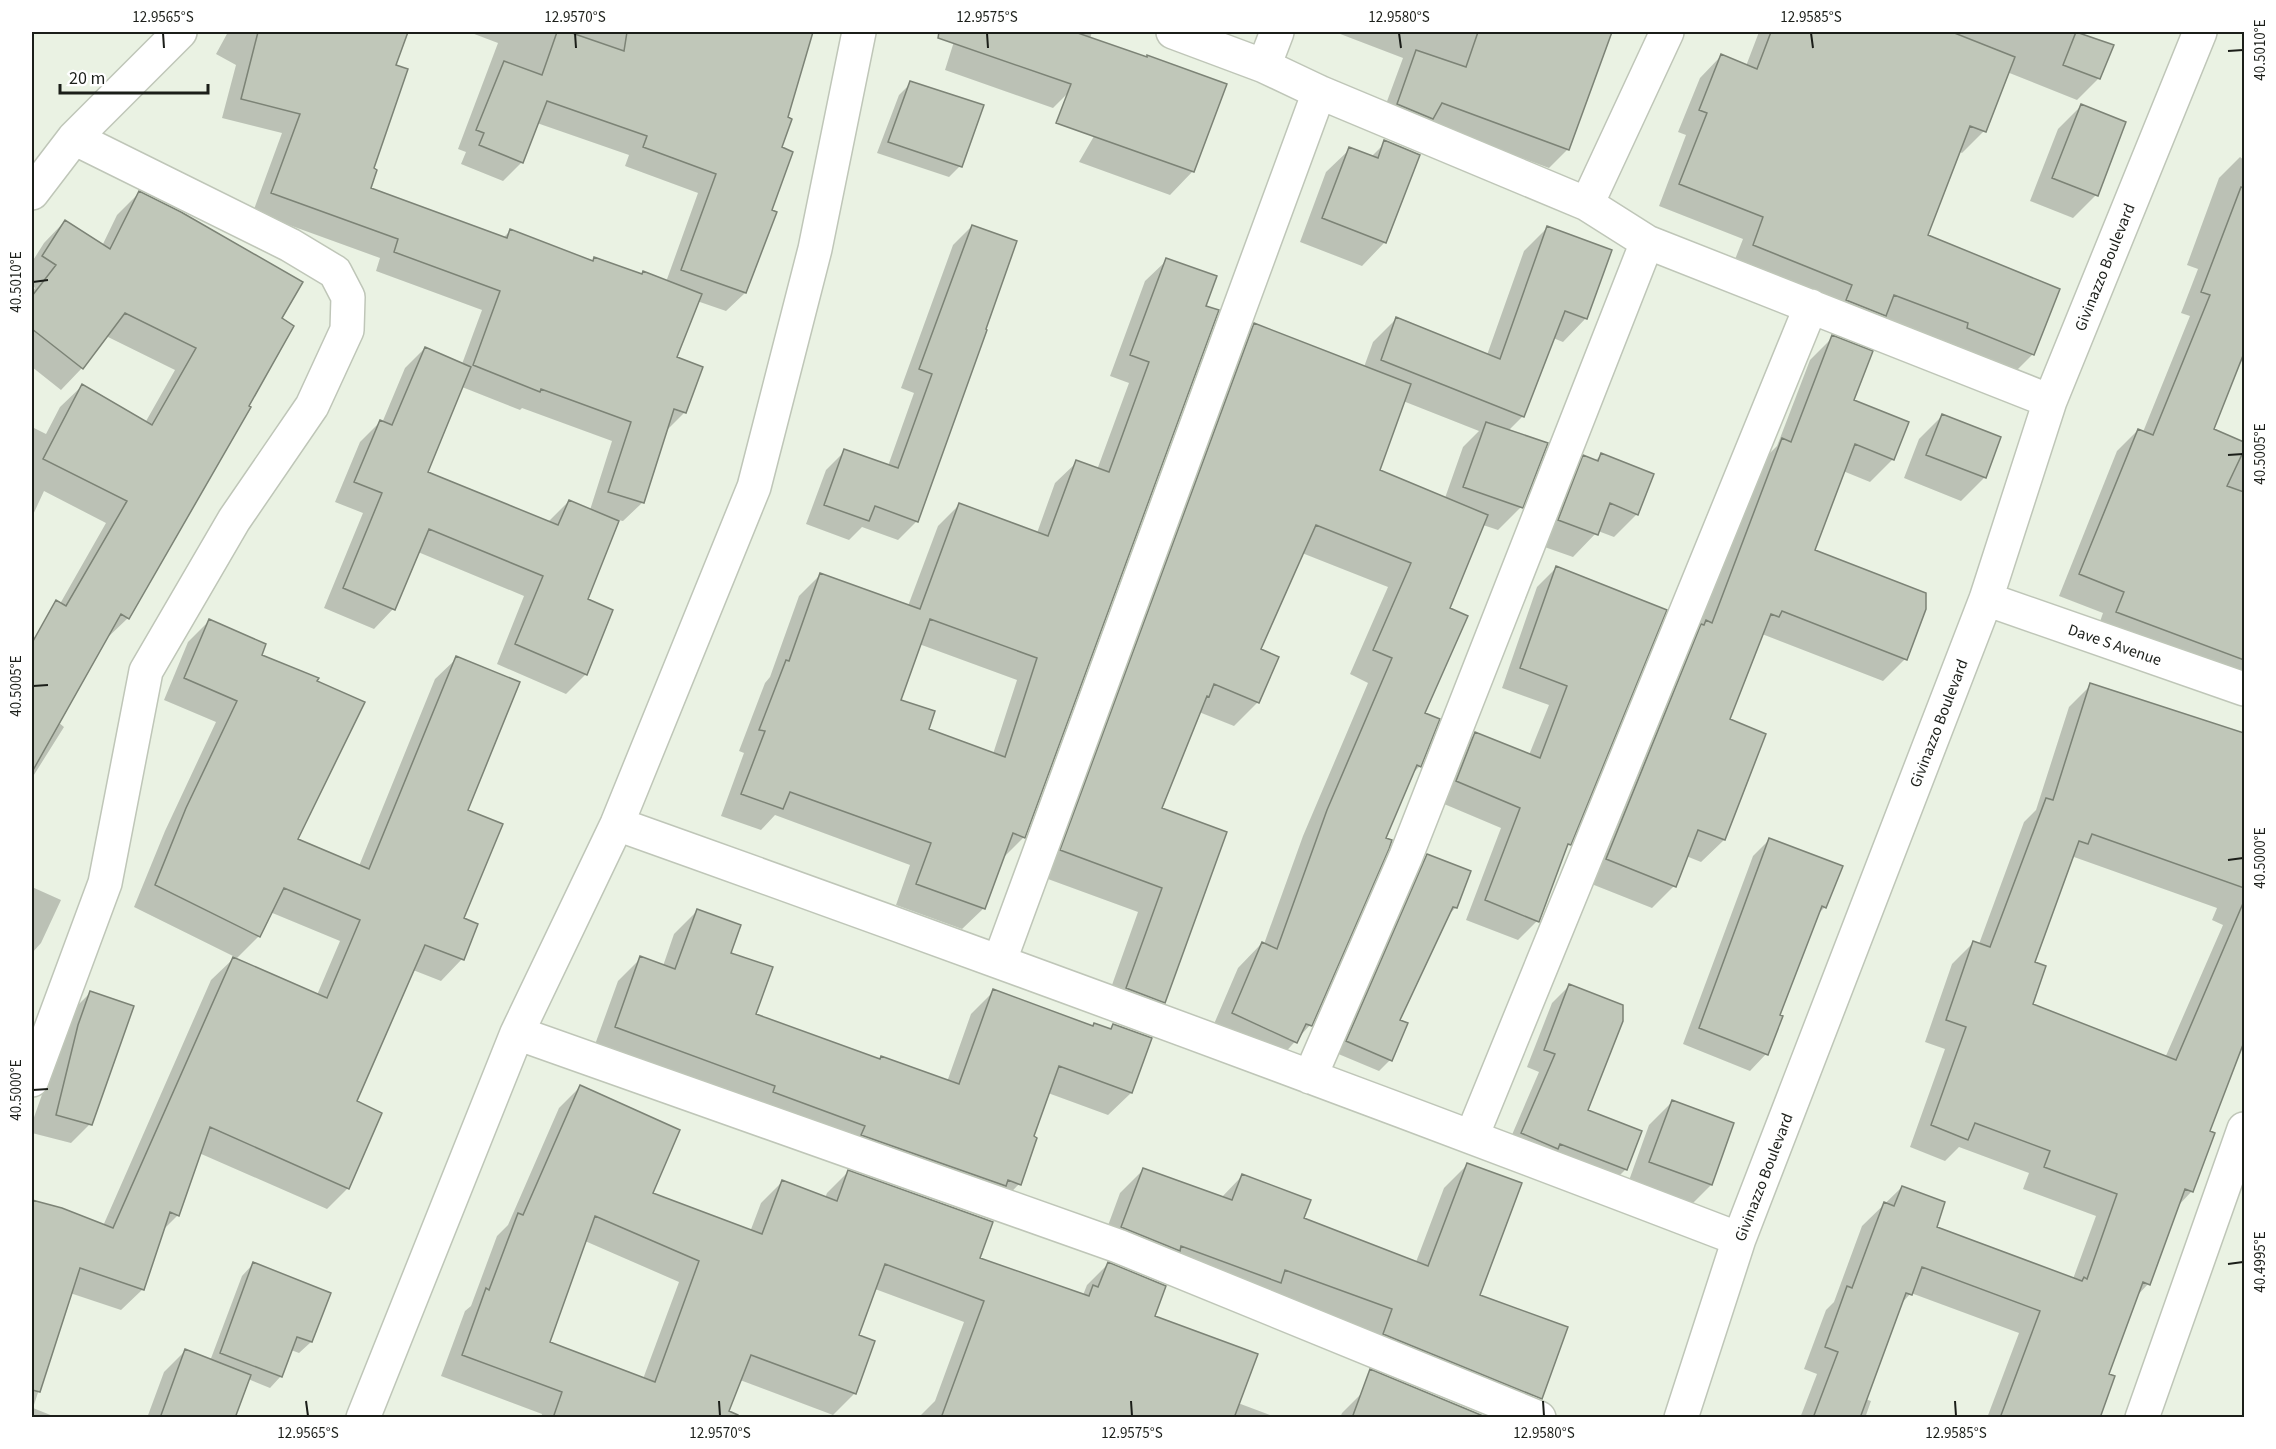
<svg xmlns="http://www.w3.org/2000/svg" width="2276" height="1449" font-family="'Source Sans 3',sans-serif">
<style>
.shadow{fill:#0003;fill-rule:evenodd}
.building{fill:#c0c7b9;stroke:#7c8376;stroke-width:1.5;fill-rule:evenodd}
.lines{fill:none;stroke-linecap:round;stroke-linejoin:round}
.street-casing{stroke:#bfc6b8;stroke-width:36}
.street{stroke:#fff;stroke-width:33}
.ticks{fill:none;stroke:#1b1e19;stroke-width:2}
.labels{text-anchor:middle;stroke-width:4.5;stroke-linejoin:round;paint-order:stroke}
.street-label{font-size:16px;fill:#1b1e19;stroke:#fff}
.neatline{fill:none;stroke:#1b1e19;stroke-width:2}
.ticks-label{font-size:15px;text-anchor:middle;fill:#1b1e19}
</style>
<rect width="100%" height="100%" fill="#eaf2e3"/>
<path class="shadow" d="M228 32H406L394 66 369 189 503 238 510 231 591 262 595 259 641 276 666 282 698 193 625 166 629 155 537 123 522 162 503 181 461 164 466 152 458 149 498 43 469 32H635L626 54 712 48 729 32H811L786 118 770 211 745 293 726 311 697 301 675 358 685 412 665 432 643 502 623 521 618 520 586 600V674L566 694 497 664 524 596 418 552 393 609 374 629 324 608 363 513 335 502 360 442 380 422 382 423 405 368 425 348 462 364 482 310 376 271 380 258 253 212 282 133 222 118 236 65 216 54ZM462 387 520 410 522 408 612 441 590 510 569 501 548 522 427 473Z
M957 32H1092L1076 85 1053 108 945 70Z
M1335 32H1611L1568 149 1549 168 1427 123H1379L1403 58Z
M1759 32H2077L2112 45 2099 78 2077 100 2007 72 1984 131 1962 153 1958 151 1926 236 2033 354 2011 376 1732 267 1743 239 1659 206 1686 135 1678 132 1700 78 1721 56 1746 66Z
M1126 81 1193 171 1170 195 1079 162Z
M911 83 960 166 949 177 877 153 899 95Z
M2081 106 2096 195 2073 218 2030 201 2058 129Z
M1384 144 1385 242 1362 266 1300 242 1326 172 1350 149 1371 157Z
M2240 157 2244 160V321L2221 379 2212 429 2244 444V689L2096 633 2103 613 2059 596 2117 451 2138 430 2143 432 2190 316 2181 313 2198 269 2187 265 2219 178Z
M139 193 280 319 128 618 106 639 58 722 64 727 32 778V653L106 523 44 491 32 517V427L46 434 60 407 82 386 145 423 175 370 106 336 82 368 61 390 32 367V292L35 288 32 285V262L44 243 65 221 102 246 117 215Z
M972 226 917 521 898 540 862 527 849 540 806 524 826 470 845 451 888 466 914 393 901 388 953 245Z
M1547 228 1586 318 1563 342 1553 338 1523 416 1508 431 1521 507 1498 530 1483 525 1448 609 1423 714 1420 766 1412 774 1310 1025 1272 1067 1208 1038 1238 968 1262 943 1264 944 1303 836 1368 683 1350 674 1388 587 1302 553 1259 650 1258 702 1234 726 1199 712 1160 809 1225 833 1164 1002 1139 1026 1102 1013 1138 912 1037 875 1230 349 1254 325 1364 367 1373 342 1396 319 1487 355 1524 251ZM1403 401 1479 431 1463 447 1445 498 1378 471Z
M1167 260 1205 307 1024 837 1002 859 984 908 962 929 896 905 910 865 775 815 761 830 721 816 744 753 739 751 765 683 770 677 799 596 821 574 908 606 938 526 959 505 1037 533 1055 483 1077 462 1097 470 1129 383 1110 376 1145 281ZM919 644 1017 680 993 754 927 730 899 701Z
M1833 337 1852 401 1893 459 1870 482 1843 471 1813 551 1905 659 1883 681 1762 634 1728 720 1764 734 1724 840 1701 862 1686 856 1674 886 1652 908 1584 881 1679 648 1696 631 1760 463 1777 446 1810 360Z
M1942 416 1999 438 1984 478 1961 501 1904 478 1919 439Z
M1602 454 1637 514 1614 537 1598 531 1573 557 1536 544 1560 480 1584 457 1595 461Z
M1557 567 1665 611 1569 844 1565 848 1537 921 1518 940 1466 920 1501 828 1437 801 1455 754 1475 734 1529 755 1549 705 1502 688 1537 587Z
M209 621 260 656 296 840 359 866 435 679 457 658 466 810 462 959 441 981 413 970 355 1102 348 1188 327 1209 199 1153 178 1215 162 1231 143 1289 121 1310 70 1293 33 1408 58 1418H32V1201L62 1210 103 1226 211 980 233 959 317 995 340 941 270 912 259 936 237 958 134 907 165 831 216 722 164 700 188 642Z
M2091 685 2244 735V1007L2226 1050 2208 1132 2192 1191 2177 1207 2148 1284 2136 1297 2107 1374 2098 1418H1987L2019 1333 1911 1293 1900 1305 1865 1399 1871 1401 1865 1418H1800L1817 1374 1804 1369 1826 1310 1834 1302 1862 1226 1902 1187 1936 1228 2073 1279 2096 1216 2023 1189 2029 1173 1959 1147 1945 1161 1910 1147 1945 1049 1925 1042 1952 964 1974 942 1979 944 2024 822 2036 810 2069 707ZM2074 857 2217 908 2212 920 2223 925 2165 1058 2031 1005 2033 963 2071 860Z
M1770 839 1825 907 1817 915 1778 1016 1766 1054 1750 1071 1683 1044 1753 856Z
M1427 856 1456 907 1446 918 1398 1021 1390 1060 1379 1071 1336 1053 1416 867Z
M32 887 61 900 41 943 32 953Z
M697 911 730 954 754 1014 879 1060 947 1082 971 1014 994 991 1092 1027 1109 1030 1114 1025 1131 1093 1108 1115 1048 1093 1032 1137 1019 1184 997 1207 593 1050 618 981 641 958 663 966 674 934Z
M1569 986 1586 1111 1626 1169 1608 1187 1505 1151 1539 1072 1527 1067 1552 1003Z
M91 992 90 1124 71 1143 32 1133V1123L71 1012Z
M580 1087 651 1194 750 1232 761 1203 782 1182 825 1198 827 1193 848 1172 978 1259 1083 1295 1087 1285 1108 1264 1153 1316 1238 1403 1278 1418H918L935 1401 964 1322 875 1289 857 1336 873 1342 854 1394 833 1415 740 1380 726 1418H541L542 1414 441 1376 465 1311 471 1306 497 1236 508 1225 559 1108ZM585 1241 679 1282 643 1379 548 1343Z
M1672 1102 1733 1124 1711 1185 1688 1208 1627 1186 1649 1125Z
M1467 1165 1478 1296 1546 1382 1523 1405 1099 1250 1120 1193 1144 1169 1221 1198 1242 1176 1302 1219 1416 1262 1444 1188Z
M253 1264 329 1294 311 1342 299 1353 291 1350 281 1376 270 1388 248 1379 234 1418H147L164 1372 185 1351 210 1361 242 1276Z
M1363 1392 1429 1418H1340L1342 1413Z"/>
<path class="building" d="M258 32H408L396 65 408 69 374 168 377 170 371 188 507 238 510 229 593 261 594 257 642 274 643 271 702 294 677 357 703 367 686 413 674 409 644 503 608 492 631 422 541 389 540 392 473 365 500 291 394 252 398 239 271 193 300 114 241 99Z
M557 32H569L624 51 627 32H813L788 117 792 119 782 147 793 152 772 210 777 212 746 293 681 270 716 174 643 147 647 136 547 101 523 163 479 145 484 133 476 130 504 61 542 75Z
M939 32H1075L1147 57V55L1227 84 1194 172 1056 123 1071 84 938 38Z
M1478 32H1612L1569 150 1442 103 1433 119 1397 104 1416 50 1466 67Z
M1771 32H1952L2015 57 1986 132 1970 126 1928 235 2060 289 2034 355 1967 328 1968 323 1894 295 1886 316 1846 300 1852 285 1753 245 1763 217 1679 184 1707 113 1699 110 1721 54 1757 69Z
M2076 32 2114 45 2100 79 2063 65Z
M910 81 984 105 962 167 888 142Z
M2081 104 2126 122 2098 196 2052 178Z
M1384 140 1420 155 1386 243 1322 218 1349 147 1378 158Z
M2241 187 2244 188V353L2214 429 2244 442V450L2227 486 2244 492V660L2116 612 2124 592 2079 574 2138 429 2153 435 2210 295 2201 292Z
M139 191 181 212 303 282 282 318 294 326 249 406 251 407 129 619 121 614 32 772V643L56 600 66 606 127 501 43 459 82 384 152 425 196 348 125 313 83 369 32 329V296L56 265 42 256 65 220 110 249Z
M972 225 1017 241 986 329 987 330 918 522 875 506 869 521 824 505 844 449 898 468 932 374 919 369Z
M1547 226 1612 250 1587 319 1565 311 1524 417 1381 360 1396 317 1500 359Z
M1166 258 1217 276 1206 306 1219 310 1025 838 1013 833 985 909 916 884 931 843 790 792 783 809 741 794 765 731 759 730 786 660 789 661 820 573 920 609 959 503 1048 536 1076 460 1109 472 1149 362 1130 355ZM930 619 1037 658 1005 757 929 729 935 711 901 700Z
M1254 323 1411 384 1380 470 1488 515 1450 608 1468 616 1425 713 1440 719 1421 767 1417 765 1386 838 1392 840 1389 849 1312 1026 1306 1024 1297 1043 1232 1013 1262 942 1277 949 1327 810 1392 658 1373 650 1411 563 1316 525 1261 649 1279 657 1259 703 1214 684 1209 697 1207 696 1162 808 1227 832 1165 1003 1126 988 1162 888 1060 850Z
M1832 335 1873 351 1854 400 1909 422 1894 460 1855 444 1815 550 1926 593V609L1907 660 1782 611 1779 617 1771 614 1730 719 1766 734 1725 840 1698 830 1676 887 1606 859 1701 624 1704 625 1706 620 1712 623 1782 438 1791 442Z
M425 347 471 367 428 472 558 525 569 500 619 521 588 599 613 610 587 675 515 644 543 576 429 529 395 610 343 588 382 493 354 482 380 420 392 425Z
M1942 414 2001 437 1986 478 1926 455Z
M1486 422 1548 443 1523 508 1463 487Z
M1601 453 1654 474 1638 515 1610 503 1598 535 1558 520 1583 455 1598 461Z
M1556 566 1667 610 1571 845 1568 844 1539 922 1485 900 1520 808 1456 781 1475 732 1540 758 1567 686 1520 668Z
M209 619 266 644 262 655 319 678 317 681 365 702 298 839 369 869 456 656 520 682 468 810 503 824 464 918 478 924 464 960 425 945 357 1101 382 1113 349 1189 210 1127 179 1216 170 1212 144 1290 80 1268 40 1392 32 1390V1200L62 1208 113 1228 233 957 327 998 360 920 284 888 260 937 155 885 186 808 237 701 184 678Z
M2090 683 2244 733V888L2092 834 2088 844 2079 841 2035 962 2046 966 2033 1004 2176 1060 2244 901V1042L2210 1131 2215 1133 2193 1192 2185 1189 2150 1285 2143 1282 2109 1374 2115 1376 2100 1418H2000L2040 1311 1922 1267 1912 1295 1906 1293 1860 1418H1813L1838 1352 1825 1347 1847 1286 1852 1288 1884 1202 1894 1206 1902 1186 1945 1202 1937 1227 2082 1281 2084 1277 2087 1279 2117 1194 2044 1167 2050 1151 1975 1123 1968 1140 1931 1125 1966 1027 1946 1020 1973 941 1990 947 2046 798 2053 800Z
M1769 838 1843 866 1826 908 1822 906 1780 1015 1783 1016 1768 1055 1699 1028Z
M1427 854 1471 871 1457 908 1453 907 1400 1020 1408 1023 1392 1061 1346 1041Z
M697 909 741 925 731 953 773 967 756 1014 880 1059 881 1056 959 1084 993 989 1093 1026 1094 1023 1111 1029 1113 1024 1152 1038 1132 1093 1059 1066 1034 1136 1037 1138 1021 1185 1008 1180 1006 1186 861 1135 865 1126 773 1092 775 1086 615 1027 640 956 675 969Z
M1569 984 1623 1005V1021L1588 1110 1642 1131 1627 1170 1560 1144 1558 1149 1521 1133 1555 1054 1544 1050Z
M90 991 134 1006 92 1125 56 1115 78 1025Z
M580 1085 680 1130 653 1193 762 1234 782 1180 837 1201 848 1170 993 1222 980 1258 1089 1296 1093 1285 1098 1287 1108 1262 1166 1286 1155 1316 1258 1354 1234 1418H941L984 1301 885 1264 859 1335 875 1341 856 1394 751 1355 729 1411 738 1415 737 1418H553L562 1392 462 1355 486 1288 489 1290 518 1213 523 1215ZM595 1216 699 1261 655 1382 550 1342Z
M1672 1100 1734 1123 1712 1185 1649 1162Z
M1467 1163 1522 1183 1480 1295 1568 1327 1542 1399 1383 1334 1392 1309 1285 1270 1281 1283 1181 1246 1180 1251 1121 1227 1143 1168 1232 1200 1242 1174 1311 1200 1304 1218 1428 1266Z
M253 1262 331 1293 312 1342 297 1337 282 1377 220 1353Z
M185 1349 251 1375 235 1418H160Z
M1370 1369 1488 1418H1352Z"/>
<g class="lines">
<g class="street-casing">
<path id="street" d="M1173 32 1264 66 1319 92 1587 204 1667 32
M1264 66 1277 32
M32 193 74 138 180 32
M1647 242 2050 401
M1986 599 2244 689
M617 824C993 958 1367 1096 1739 1239
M1000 960 1319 92
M517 1033 1118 1246 1539 1418
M1310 1077 1406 856 1647 242 1587 204
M32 1080 105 883 146 671 234 520 312 406 347 330 348 297 335 272 290 245 74 138
M1472 1136 1811 306
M363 1418 517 1033 617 824 754 487 815 249 859 32
M1681 1418 1739 1239 1986 599 2050 401 2200 32
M2142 1418 2244 1129"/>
</g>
<use href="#street" class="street"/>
</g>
<path class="ticks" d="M163 33 164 48M575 33 576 48M987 33 988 48M1399 33 1401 48M1811 33 1813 48M2228 51 2243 50M33 282 48 280M2228 455 2243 454M33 686 48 685M2228 860 2243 858M33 1090 48 1089M2228 1264 2243 1262M306 1401 308 1416M719 1401 720 1416M1131 1401 1132 1416M1543 1401 1544 1416M1955 1401 1956 1416"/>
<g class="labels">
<g class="street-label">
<text transform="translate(2104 267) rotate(-68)" y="6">Givinazzo Boulevard</text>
<text transform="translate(2115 644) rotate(19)" y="6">Dave S Avenue</text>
<text transform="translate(1938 723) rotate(-69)" y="6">Givinazzo Boulevard</text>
<text transform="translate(1763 1177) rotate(-69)" y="6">Givinazzo Boulevard</text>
</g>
</g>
<rect width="2276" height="1449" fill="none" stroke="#ffffff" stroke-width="66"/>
<path d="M60 84v9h148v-9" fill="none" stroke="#1b1e19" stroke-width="3"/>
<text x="69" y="84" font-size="18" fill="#1b1e19" stroke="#ffffff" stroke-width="4.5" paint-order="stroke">20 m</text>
<rect x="33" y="33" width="2210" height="1383" class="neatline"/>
<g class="ticks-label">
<text x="163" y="22">12.9565°S</text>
<text x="575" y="22">12.9570°S</text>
<text x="987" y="22">12.9575°S</text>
<text x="1399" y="22">12.9580°S</text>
<text x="1811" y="22">12.9585°S</text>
<text transform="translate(2260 50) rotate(-90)" y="5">40.5010°E</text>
<text transform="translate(16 282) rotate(-90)" y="5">40.5010°E</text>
<text transform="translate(2260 454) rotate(-90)" y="5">40.5005°E</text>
<text transform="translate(16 686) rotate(-90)" y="5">40.5005°E</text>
<text transform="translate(2260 858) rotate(-90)" y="5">40.5000°E</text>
<text transform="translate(16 1090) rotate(-90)" y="5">40.5000°E</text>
<text transform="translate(2260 1262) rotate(-90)" y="5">40.4995°E</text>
<text x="308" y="1438">12.9565°S</text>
<text x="720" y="1438">12.9570°S</text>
<text x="1132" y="1438">12.9575°S</text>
<text x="1544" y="1438">12.9580°S</text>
<text x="1956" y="1438">12.9585°S</text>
</g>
</svg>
